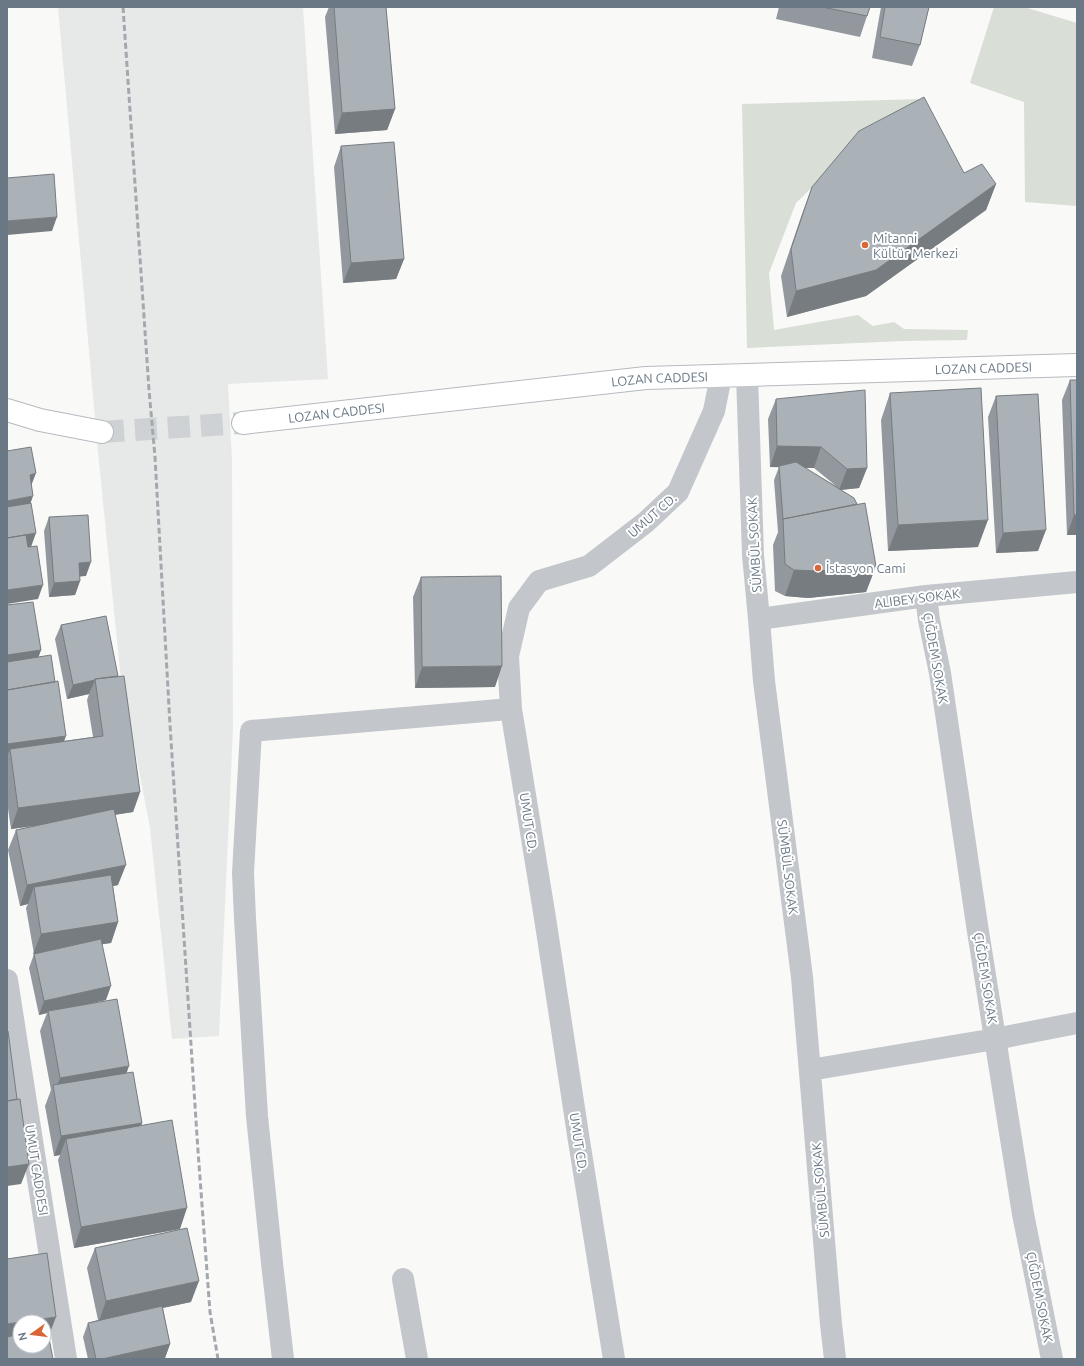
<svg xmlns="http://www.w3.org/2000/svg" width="1084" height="1366" font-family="Ubuntu,sans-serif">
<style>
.built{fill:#e7e8e8}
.green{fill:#d9ded6}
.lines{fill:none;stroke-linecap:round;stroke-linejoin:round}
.major-tunnel{stroke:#ced2d5;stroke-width:22;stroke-dasharray:22 11;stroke-linecap:butt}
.major-casing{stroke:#b6babe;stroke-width:24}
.minor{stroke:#c3c6ca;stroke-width:22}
.major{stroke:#fff;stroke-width:22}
.rail{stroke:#a2a8ae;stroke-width:3;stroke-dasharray:6 3;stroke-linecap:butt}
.wall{fill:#92989d;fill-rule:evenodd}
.shaded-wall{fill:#777c80}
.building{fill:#aab1b7;stroke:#777c80}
.poi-dot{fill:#d96637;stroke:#fff;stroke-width:1.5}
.labels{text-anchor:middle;stroke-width:4;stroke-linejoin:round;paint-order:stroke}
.poi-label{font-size:13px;fill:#6a7886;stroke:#fff;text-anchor:start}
.street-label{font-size:13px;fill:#6a7886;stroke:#fff}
</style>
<rect width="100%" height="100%" fill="#f9f9f7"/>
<path class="built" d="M58 7H303L328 379 228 384 232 459 233 729 219 1036 172 1039 150 828 120 671 99 462Z"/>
<path class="green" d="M994 7H1024L1077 23V206L1025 202 1024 102 970 83Z
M922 99 844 156 796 203 769 273 774 330 858 315 873 326 894 322 904 329 968 330 967 340 902 341 747 348 742 104Z"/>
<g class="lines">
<path class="major-tunnel" d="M102 432 243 423"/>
<g class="major-casing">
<g id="major">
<path d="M7 410 40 420 102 432"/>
<path id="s1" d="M243 423 646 378 1077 365"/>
</g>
</g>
<path class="minor" d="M747 375 753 555 759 619 764 681 802 977 831 1324 835 1359
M926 596 929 620 940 673 977 925 1023 1214 1052 1359
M759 619 926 596 1077 582
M7 980 66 1359
M810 1070 995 1039 1077 1023
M403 1279 417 1359
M283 1359 272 1263 257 1116 245 918 243 873 251 731 511 709
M614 1359 579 1141 545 918 511 709 508 656 519 608 539 581 589 566 646 522 678 492 714 411 721 376"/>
<use href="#major" class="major"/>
<path class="rail" d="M123 7 149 390 155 457 170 725 198 1151 210 1312 218 1359"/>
</g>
<path class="wall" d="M329 7H386L395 109 387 130 335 134 325 17Z
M779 7H870L860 37 776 19Z
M881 7H929L920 45 912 66 872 58Z
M341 146 404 259 396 279 343 283 334 167Z
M964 173 996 184 986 210 866 296 787 317 781 276 802 214 812 187Z
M1070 380H1077V535H1067L1062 400Z
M890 393 978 547 888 551 881 420Z
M996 396 1038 551 996 553 988 417Z
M776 399 867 468 859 488 841 490 876 566 866 592 808 598 785 596 775 591 773 545 778 532 774 480 779 467H770L768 419ZM805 468H814L836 486Z
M49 517 86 576H80V581L75 595 49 597 44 531Z
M421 577 495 687 415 688 413 597Z
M7 605 41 650 38 657 64 741 93 737 87 700 89 694 67 699 55 639 61 625 106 616 140 792 133 812 115 815 118 885 113 886 118 922 111 943 102 944 106 1000 92 1003 127 1073 142 1123 141 1126 180 1229 74 1248 58 1160 60 1155 54 1156 45 1106 51 1090 40 1031 47 1013 39 1015 29 968 34 954 26 908 28 904 20 906 8 850 16 830 34 826 11 829 7 802Z
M95 1248 191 1302 163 1308 170 1344 165 1358 162 1359H88L83 1337 88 1323 98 1320 87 1268Z"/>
<path class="shaded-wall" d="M395 109 387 130 335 134 342 113Z
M996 184 986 210 866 296 787 317 796 291Z
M57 217 52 231 7 235V221Z
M404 259 396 279 343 283 351 263Z
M777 446 821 447 814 468 770 467Z
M867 468 859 488 839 490 847 469Z
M36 473 28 494 30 475Z
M33 496 26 517 7 520V501Z
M1074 515H1077V535H1067Z
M988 520 978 547 888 551 898 525Z
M1046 530 1038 551 996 553 1003 533Z
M36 533 31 547 7 551V538Z
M91 562 86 576 74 577 79 563Z
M876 566 866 592 808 598 785 596 794 570Z
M80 581 75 595 49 597 54 583Z
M43 585 38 599 7 604V590Z
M41 650 36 664 7 668V655Z
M502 666 495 687 415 688 422 667Z
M95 680 89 694 67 699 73 685Z
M66 736 59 756 10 749 7 757V744Z
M140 792 133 812 11 829 18 808Z
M126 865 118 885 36 902 34 887 28 904 20 906 27 885Z
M118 922 111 943 33 954 41 934Z
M111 986 106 1000 48 1013V1011L47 1013 39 1015 44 1001Z
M129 1066 122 1086 54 1094 60 1078Z
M142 1123 134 1143 66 1139 60 1155 54 1156 61 1136Z
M29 1164 21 1184 7 1186V1167Z
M187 1208 180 1229 74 1248 81 1227Z
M199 1281 191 1302 99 1321 106 1301Z
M56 1317 48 1338H44V1322H22Z
M20 1322V1342L7 1344V1324Z
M170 1344 165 1358 162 1359H102Z"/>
<path class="building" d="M334 7H386L395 109 342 113Z
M822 7H870L867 16Z
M885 7H929L920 45 880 37Z
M924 97 964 173 982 164 996 184 876 270 796 291 791 249 812 187 859 131Z
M394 142 404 259 351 263 341 146Z
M54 174 57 217 7 221V178Z
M1070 380H1077V515H1074Z
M981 388 988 520 898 525 890 393Z
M865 390 867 468 847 469 821 447 777 446 776 399Z
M1038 394 1046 530 1003 533 996 396Z
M31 447 36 473 30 475 33 496 7 501V451Z
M796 462 854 498 857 504 783 519 779 466Z
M31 503 36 533 7 538V507Z
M865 503 876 566 818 571 794 570 785 564 783 519Z
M88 515 91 562 79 563 80 581 54 583 49 517Z
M26 535 28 547 37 546 43 585 7 590V538Z
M501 576 502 666 422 667 421 577Z
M33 602 41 650 7 655V605Z
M106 616 118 676 95 679V680L73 685 61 625Z
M51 655 55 682 7 690V662Z
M124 676 140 792 18 808 10 749 103 736 95 679Z
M58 681 66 736 7 744V690Z
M114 809 126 865 27 885 16 830Z
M111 875 118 922 41 934 34 887Z
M101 939 111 986 44 1001 34 954Z
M117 999 129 1066 60 1078 48 1011Z
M8 1031 17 1099 7 1101V1032Z
M133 1072 142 1123 61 1136 53 1085Z
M20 1099 29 1164 7 1167V1101Z
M172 1120 187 1208 81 1227 66 1139Z
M187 1228 199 1281 106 1301 95 1248Z
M47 1253 56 1317 7 1324V1259Z
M162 1306 170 1344 102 1359H96L88 1323Z
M47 1328 53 1359H7V1337L20 1334V1346H44V1329Z"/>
<g class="poi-dot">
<circle cx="865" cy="245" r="4"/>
<circle cx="818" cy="568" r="4"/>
</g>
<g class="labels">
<g class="poi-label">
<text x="873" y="243">Mitanni<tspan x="873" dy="15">Kültür Merkezi</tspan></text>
<text x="826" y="573">İstasyon Cami</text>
</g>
<g class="street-label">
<text dy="5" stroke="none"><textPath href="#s1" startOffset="743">LOZAN CADDESI</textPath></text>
<text dy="5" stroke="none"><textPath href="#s1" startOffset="419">LOZAN CADDESI</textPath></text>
<text dy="5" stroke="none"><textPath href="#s1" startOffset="94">LOZAN CADDESI</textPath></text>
<text transform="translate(652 515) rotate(-41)" y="5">UMUT CD.</text>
<text transform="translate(754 545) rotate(-93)" y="5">SÜMBÜL SOKAK</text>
<text transform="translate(917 598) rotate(-7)" y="5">ALIBEY SOKAK</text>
<text transform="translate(936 658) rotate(80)" y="5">ÇIĞDEM SOKAK</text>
<text transform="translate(529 822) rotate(81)" y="5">UMUT CD.</text>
<text transform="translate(788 867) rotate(83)" y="5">SÜMBÜL SOKAK</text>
<text transform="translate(986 978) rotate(81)" y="5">ÇIĞDEM SOKAK</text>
<text transform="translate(579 1142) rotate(81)" y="5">UMUT CD.</text>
<text transform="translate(37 1170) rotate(81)" y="5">UMUT CADDESI</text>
<text transform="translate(820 1190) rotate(-95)" y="5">SÜMBÜL SOKAK</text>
<text transform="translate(1040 1297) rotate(79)" y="5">ÇIĞDEM SOKAK</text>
</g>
</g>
<rect width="1084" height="1366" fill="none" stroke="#6a7886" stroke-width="16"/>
<g transform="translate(32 1334) rotate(256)"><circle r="19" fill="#ffffff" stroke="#c3c9cf"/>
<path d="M0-3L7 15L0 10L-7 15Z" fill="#d96637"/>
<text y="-6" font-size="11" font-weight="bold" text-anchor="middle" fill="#6a7886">N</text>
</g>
</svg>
